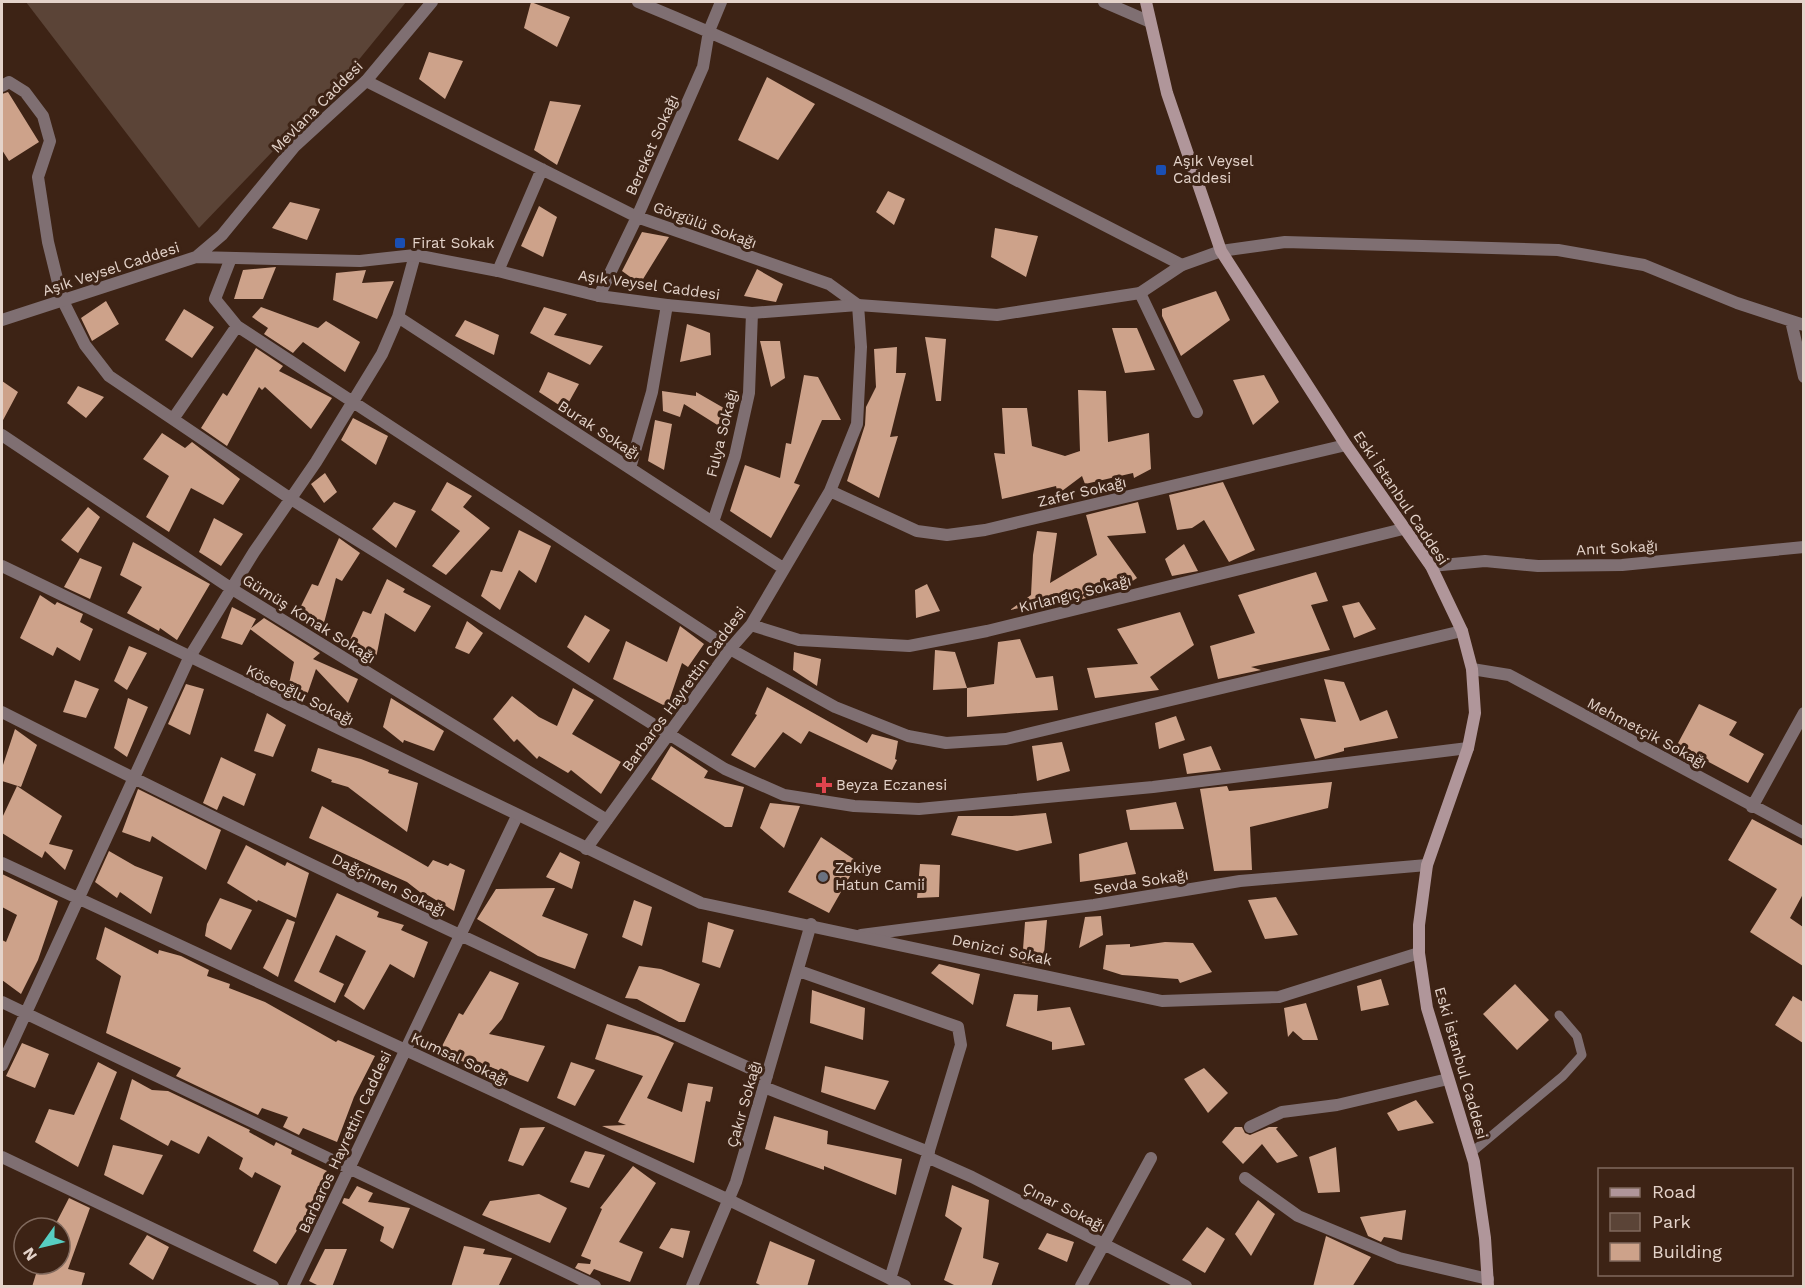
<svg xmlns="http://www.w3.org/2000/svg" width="1805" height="1288" font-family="'Work Sans',sans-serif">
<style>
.green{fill:#5b4437}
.building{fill:#cda28a}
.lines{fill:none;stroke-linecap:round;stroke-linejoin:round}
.service{stroke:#7f6f72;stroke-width:9}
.minor{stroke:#7f6f72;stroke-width:12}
.tertiary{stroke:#7f6f72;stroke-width:12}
.secondary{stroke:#b0969a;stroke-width:12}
.transit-dot{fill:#1a4fb4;stroke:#3d2315;stroke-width:2}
.health-dot{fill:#e0444e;stroke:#3d2315;stroke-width:2}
.worship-dot{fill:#6b7280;stroke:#3d2315;stroke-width:2}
.labels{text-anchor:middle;stroke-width:6;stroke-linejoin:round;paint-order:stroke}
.street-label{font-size:15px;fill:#e4d3ca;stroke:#3d2315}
.poi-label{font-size:15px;fill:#e4d3ca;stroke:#3d2315;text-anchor:start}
</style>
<rect width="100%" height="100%" fill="#3d2315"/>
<path class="green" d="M26 2H406L348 73 199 228Z"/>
<path class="building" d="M531 2 570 17 557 47 524 28Z
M429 52 463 61 445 99 419 79Z
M767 77 815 104 778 160 738 140Z
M8 92 39 142 9 161 2 150V94Z
M550 101 581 105 557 165 534 150Z
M888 191 905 199 894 225 876 212Z
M290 202 320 209 307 240 272 228Z
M539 206 557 217 543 257 521 246Z
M995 228 1038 236 1026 277 991 257Z
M642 232 669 237 640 284 622 271Z
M276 267 263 299H234L243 270Z
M757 269 783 284 776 302 744 296Z
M366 270 362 283 394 281 377 319 333 300 336 273Z
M1216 291 1230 320 1181 356 1162 316V309Z
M106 301 119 324 92 341 81 318Z
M261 307 318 328 326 321 360 342 345 372 303 342 293 353 264 334 268 328 252 317Z
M544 307 567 314 554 335 603 346 590 365 530 333Z
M184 309 214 327 192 358 165 340Z
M465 320 499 335 494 355 455 336Z
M687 324 710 333 711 355 680 362Z
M1112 328H1137L1155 370 1125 373Z
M925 337 946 339 941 401H936Z
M760 341H780L785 378 771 387Z
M897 347 896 373H906L890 437 898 436 879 498 847 481 865 425 866 407 876 387 874 349Z
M256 348 283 366 279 371 332 398 311 429 265 387 262 390 259 387 227 446 201 428 223 393 227 396Z
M548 372 579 384 565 409 539 392Z
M804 375 818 377 841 420H822L794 483 800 485 771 538 730 511 745 465 780 478 786 443 791 444Z
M1264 375 1279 402 1253 425 1233 380Z
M2 381 18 392 2 422Z
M78 386 104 397 86 418 67 403Z
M1078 390 1106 391 1108 442 1149 433 1151 469 1134 478 1133 473 1085 484 1082 476 1058 494 1056 486 1002 499 994 453 1005 454 1002 408H1027L1032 446 1065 456 1080 451Z
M662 391 696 396V392L729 411 719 426 684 404 680 417 663 411Z
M353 418 388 436 376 465 341 440Z
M655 420 672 424 664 470 648 461Z
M162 433 185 448 192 442 240 479 223 505 191 488 169 532 146 517 169 476 143 459Z
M325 473 337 492 324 503 311 484Z
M447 482 472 496 463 507 490 528 446 575 432 566 460 531 431 510Z
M1223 482 1255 550 1229 562 1204 520 1192 528 1177 530 1169 495Z
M394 502 416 511 396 548 372 529Z
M1138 502 1146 533 1107 536 1137 578 1119 590 1070 602 1068 597 1010 610 1031 595 1033 555 1037 531 1057 533 1050 583 1097 555 1086 515Z
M88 507 100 517 78 553 61 540Z
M214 518 243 534 221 566 199 552Z
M519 530 551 546 536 583 519 570 500 610 481 596 491 570 502 572Z
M339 538 360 553 342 581 336 578 321 634 295 618 312 584 318 586Z
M133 542 210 584 177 640 160 628 159 631 127 613 142 587 120 575Z
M1184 544 1198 571 1172 576 1165 559Z
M80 558 102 567 90 599 64 587Z
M1316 572 1328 601 1311 605 1330 650 1251 667 1261 670 1218 679 1210 646 1255 633 1238 595Z
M387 579 405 589 403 592 431 606 415 632 385 613 376 658 349 642 363 611 371 614Z
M927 584 940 611 916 618 915 590Z
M40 595 55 605 57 602 83 614 80 622 93 629 80 661 57 647 53 656 20 638Z
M1359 602 1376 629 1354 638 1342 606Z
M232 607 256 619 242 645 221 638Z
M1180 612 1194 645 1150 677 1159 690 1095 698 1087 668 1138 664 1117 629Z
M585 615 610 630 589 663 567 647Z
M264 618 320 653 313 659 358 679 348 703 316 669 306 698 288 688 294 662 250 629Z
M467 621 483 633 469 654 455 648Z
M680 626 704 644 688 667 682 663 667 707 613 679 626 641 667 662Z
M1020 639 1036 678 1053 676 1058 710 967 717V688L994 684 998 642Z
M129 646 147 653 127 690 114 681Z
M935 650 955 652 967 688 933 690Z
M794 652 821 659 817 686 793 670Z
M1324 679 1344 682 1360 721 1387 710 1398 738 1344 748V751L1315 759 1300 718 1336 722Z
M75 680 99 689 86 718 63 712Z
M186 684 204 689 190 735 168 724Z
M767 687 867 743 872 734 898 741 895 759 897 760 892 770 809 731 801 744 783 732 755 768 731 755 757 715 755 714Z
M573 688 594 700 572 734 621 762 601 794 571 770 568 773 539 756 537 759 517 739 514 742 493 719 512 696 539 717 557 726Z
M128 698 148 707 127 757 114 748Z
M391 698 444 731 434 751 404 740 403 743 383 727Z
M1699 704 1737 722 1729 735 1764 754 1748 783 1677 745Z
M267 713 286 725 273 757 254 751Z
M1176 716 1185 740 1159 749 1155 723Z
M15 729 37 745 21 787 2 781V768Z
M1062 742 1070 771 1037 781 1032 746Z
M671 746 708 771 704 778 744 787 732 827H725L651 779Z
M1211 746 1221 770 1187 774 1183 754Z
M318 748 361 759 389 770 388 773 418 783 407 832 348 787 331 782 332 780 311 771Z
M221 757 256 774 244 806 223 796 217 810 203 803Z
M1332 782 1328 808 1250 827 1252 870 1214 871 1200 789 1227 786 1229 791Z
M17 786 62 816 49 844 73 850 65 870 45 851 42 858 2 833V818Z
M138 789 221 830 206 870 152 836 150 842 122 832Z
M1176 802 1184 829 1130 830 1126 810Z
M770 803 800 806 784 848 760 828Z
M322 806 428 867 433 860 448 866 450 863 465 870 454 911 426 894 425 896 407 882 309 838Z
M1046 813 1052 843 1017 851 951 835 958 816H1012Z
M1752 819 1803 846V894L1790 918 1803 927V966L1750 932 1777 889 1728 860Z
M821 837 858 862 829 913 788 892Z
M1127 842 1136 874 1080 882 1079 854Z
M246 845 285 866 287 862 309 873 296 918 258 900 257 902 227 883Z
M109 851 135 866 163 877 151 914 120 892 117 898 95 882Z
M560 852 580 862 572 889 546 877Z
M920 864 940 865 939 897 917 898Z
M2 874 58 901 38 960 21 994 2 980V940L6 942 17 915 2 907Z
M555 888 542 916 588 934 575 969 538 956 477 919 496 889Z
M337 893 379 912 377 917 404 925 401 930 428 942 414 978 390 964 364 1010 344 996 366 951 336 935 319 972 344 984 335 1003 294 981Z
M1276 897 1298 935 1265 939 1248 900Z
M220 898 252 910 231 950 205 936 207 924Z
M634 900 652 907 642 946 622 937Z
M1101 916 1103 935 1079 948 1085 917Z
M287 919 295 922 278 977 263 968Z
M1047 920 1043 965 1022 963 1025 922Z
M708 922 734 930 720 968 702 962Z
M105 927 158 954 159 950 181 956 209 970 207 976 230 984 229 988 265 1002 336 1042 338 1040 375 1056 354 1097 337 1142 303 1128 299 1135 283 1127 288 1117 262 1108 258 1115 176 1076 181 1068 106 1033 121 976 96 959Z
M1165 942 1193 943 1212 972 1180 983 1178 979 1122 975 1103 969 1106 945 1130 944V947Z
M939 964 980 974 973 1005 931 973Z
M639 966 661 969 700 984 685 1022H679L637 999 625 998Z
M490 971 519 983 502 1019 489 1034 545 1046 528 1082 468 1058 464 1062 439 1052 459 1013 463 1015Z
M1381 979 1389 1005 1361 1011 1357 986Z
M1515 984 1549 1020 1517 1050 1483 1014Z
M812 990 865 1008 863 1040 810 1023Z
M1014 994 1038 995 1037 1011 1070 1007 1085 1045 1052 1050V1042L1006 1026Z
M1793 996 1803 1002V1043L1775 1025Z
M1306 1003 1318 1040H1303L1293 1031 1288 1037 1284 1008Z
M607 1024 658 1036 674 1043 647 1098 682 1112 688 1083 713 1087 710 1102 706 1101 694 1163 602 1126 626 1125 618 1122 643 1076 595 1059Z
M22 1043 49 1054 35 1088 6 1076Z
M98 1062 117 1072 78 1167 35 1142 49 1109 74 1115Z
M571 1062 595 1070 575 1106 557 1098Z
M825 1066 889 1081 875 1110 821 1092Z
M1204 1068 1228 1093 1208 1113 1184 1079Z
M132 1079 152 1090 168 1091 250 1130 249 1132 274 1146 276 1142 292 1150 291 1154 327 1171 304 1219 276 1264 253 1251 281 1186 255 1172 252 1178 239 1169 243 1158 208 1136 199 1154 171 1140 168 1146 120 1119Z
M1416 1100 1434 1123 1398 1131 1387 1113Z
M774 1116 828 1131 827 1144 902 1159 896 1195 824 1166V1170L765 1149Z
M545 1127 523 1166 508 1161 520 1128Z
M1235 1127H1242L1245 1133 1250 1135 1269 1127H1278L1276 1129 1298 1156 1277 1163 1262 1144 1243 1164 1222 1142Z
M113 1145 163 1155 143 1195 104 1175Z
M1336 1147 1340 1192 1318 1193 1309 1157Z
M585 1151 605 1155 589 1188 570 1182Z
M633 1166 656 1183 619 1242 643 1252 630 1282 594 1269 590 1275 575 1268 578 1263 590 1264 591 1260 581 1256 602 1209 600 1208Z
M952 1185 989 1200 983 1258 999 1263 991 1287H958L944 1280 962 1228 945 1216Z
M357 1186 373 1193 368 1202 410 1208 393 1249 380 1241 384 1227 342 1203 344 1198 349 1199Z
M539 1194 567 1208 550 1243 482 1215 490 1201Z
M69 1198 90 1208 68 1269 85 1273 81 1287H32L39 1264H60V1228L54 1227Z
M1258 1200 1275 1214 1251 1256 1235 1234Z
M1406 1210 1402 1240 1384 1237 1381 1242 1368 1236 1360 1217Z
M1207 1227 1225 1239 1205 1273 1182 1260Z
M671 1228 690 1231 683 1258 659 1248Z
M1047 1233 1074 1242 1067 1262 1038 1249Z
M147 1235 169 1247 153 1280 129 1264Z
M1326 1236 1371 1257 1352 1287H1313Z
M770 1241 815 1260 807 1287H764L756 1283Z
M464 1246 485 1249 483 1254 512 1258 498 1287H451Z
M325 1249H347L332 1287H321L309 1281Z"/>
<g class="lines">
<path class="service" d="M1471 1153 1563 1076 1582 1055 1577 1036 1559 1015"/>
<path class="minor" d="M638 2C824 78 1002 173 1182 265
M1104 2 1148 21
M366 81 637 217 829 284 858 305 861 347 857 424 830 491 751 625 730 649 586 849
M2 86 9 82 25 92 43 116 50 141 38 177 48 242 62 299 85 345 109 376 291 499 725 769 784 795 854 806 919 809 1153 787 1468 748
M1221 251 1285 242 1558 250 1644 265 1737 303 1804 325
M231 258 215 299 237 326 730 649 835 707 908 736 946 743 1006 739 1462 631
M498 271 542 169
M1140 293 1197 412
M599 296 637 217 703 67 709 31 721 2
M398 317 783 568
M1791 321 1804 377
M173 419 237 326
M2 435 232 589 607 820
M630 468 652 392 667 305
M830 491 917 531 947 535 985 530 1346 445
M713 522 735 456 749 393 752 313
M1431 566 1485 561 1538 566 1622 565 1804 547
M751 625 799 640 909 646 987 631 1403 529
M1472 669 1509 675 1804 833
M2 712C254 840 509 960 767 1076
M1752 807 1804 713
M2 863 729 1200 905 1286
M861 935 1094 905 1240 881 1427 865
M799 971 958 1027 961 1045 890 1279
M2 1002 595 1286
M2 1065 189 658 254 552 316 462 382 354 398 317 415 255
M764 1087 929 1152
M1250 1127 1282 1112 1337 1105 1448 1079
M2 1157 273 1286
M927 1157 972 1177 1186 1286
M1245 1178 1298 1216 1399 1258 1488 1279
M293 1286 517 816
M692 1286 736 1182 811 924
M1081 1286 1151 1158"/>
<path class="tertiary" d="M196 257 222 235 295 146 366 81 432 2
M2 320 196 257 360 261 415 255 498 271 599 296 667 305 752 313 858 305 997 315 1140 293 1182 265 1221 251
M2 566 701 903 1162 1001 1279 997 1419 953"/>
<path class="secondary" d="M1146 2 1167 93 1221 251 1346 445 1431 566 1462 631 1472 669 1475 713 1468 748 1427 865 1419 925V953L1427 1008 1474 1162 1485 1238 1488 1286"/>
</g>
<g class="transit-dot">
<rect x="1155" y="164" width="12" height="12" rx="3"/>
<rect x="394" y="237" width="12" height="12" rx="3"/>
</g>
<path class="health-dot" d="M821 776h6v6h6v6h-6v6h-6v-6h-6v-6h6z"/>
<circle class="worship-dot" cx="823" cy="877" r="6"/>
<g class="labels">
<g class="street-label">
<text transform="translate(317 107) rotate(-45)" y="5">Mevlana Caddesi</text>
<text transform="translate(652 145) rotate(-66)" y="5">Bereket Sokağı</text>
<text transform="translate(705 225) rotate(20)" y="5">Görgülü Sokağı</text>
<text transform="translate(111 269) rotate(-18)" y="5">Aşık Veysel Caddesi</text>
<text transform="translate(649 285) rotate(8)" y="5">Aşık Veysel Caddesi</text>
<text transform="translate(599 430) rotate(33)" y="5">Burak Sokağı</text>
<text transform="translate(722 433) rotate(-76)" y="5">Fulya Sokağı</text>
<text transform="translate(1082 492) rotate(-13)" y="5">Zafer Sokağı</text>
<text transform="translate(1401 498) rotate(56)" y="5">Eski İstanbul Caddesi</text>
<text transform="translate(1617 548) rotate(-3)" y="5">Anıt Sokağı</text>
<text transform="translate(1075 594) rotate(-14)" y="5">Kırlangıç Sokağı</text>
<text transform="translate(309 619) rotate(32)" y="5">Gümüş Konak Sokağı</text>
<text transform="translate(684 689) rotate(-54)" y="5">Barbaros Hayrettin Caddesi</text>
<text transform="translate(300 695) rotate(26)" y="5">Köseoğlu Sokağı</text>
<text transform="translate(1647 733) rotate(28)" y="5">Mehmetçik Sokağı</text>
<text transform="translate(1141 882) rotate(-9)" y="5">Sevda Sokağı</text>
<text transform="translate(389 885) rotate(26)" y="5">Dağçimen Sokağı</text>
<text transform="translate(1002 950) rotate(12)" y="5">Denizci Sokak</text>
<text transform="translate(460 1059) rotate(25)" y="5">Kumsal Sokağı</text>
<text transform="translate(1461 1063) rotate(74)" y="5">Eski İstanbul Caddesi</text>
<text transform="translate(744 1104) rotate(-74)" y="5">Çakır Sokağı</text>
<text transform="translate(345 1142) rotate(-65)" y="5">Barbaros Hayrettin Caddesi</text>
<text transform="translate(1064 1207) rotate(27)" y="5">Çınar Sokağı</text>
</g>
<g class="poi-label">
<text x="1173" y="166">Aşık Veysel<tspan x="1173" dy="17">Caddesi</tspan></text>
<text x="412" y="248">Firat Sokak</text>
<text x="836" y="790">Beyza Eczanesi</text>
<text x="835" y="873">Zekiye<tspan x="835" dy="17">Hatun Camii</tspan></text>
</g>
</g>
<rect width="1805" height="1288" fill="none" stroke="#e4d3ca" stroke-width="6"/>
<rect x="1598" y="1168" width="195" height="108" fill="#3d2315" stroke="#80695d" stroke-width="1.5"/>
<rect x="1610" y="1188" width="30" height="9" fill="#b0969a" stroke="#80695d" stroke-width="1.5"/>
<text x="1652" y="1198" font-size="18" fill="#e4d3ca">Road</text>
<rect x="1610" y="1213" width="30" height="18" fill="#5b4437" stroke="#80695d" stroke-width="1.5"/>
<text x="1652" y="1228" font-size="18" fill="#e4d3ca">Park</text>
<rect x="1610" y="1243" width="30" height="18" fill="#cda28a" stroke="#80695d" stroke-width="1.5"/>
<text x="1652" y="1258" font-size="18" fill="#e4d3ca">Building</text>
<g transform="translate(42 1246) rotate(236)"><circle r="28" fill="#3d2315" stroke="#80695d" stroke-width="1.5"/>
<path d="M0-4.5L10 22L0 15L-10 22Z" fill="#57cec2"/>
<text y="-9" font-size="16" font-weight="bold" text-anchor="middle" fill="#e4d3ca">N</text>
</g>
</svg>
